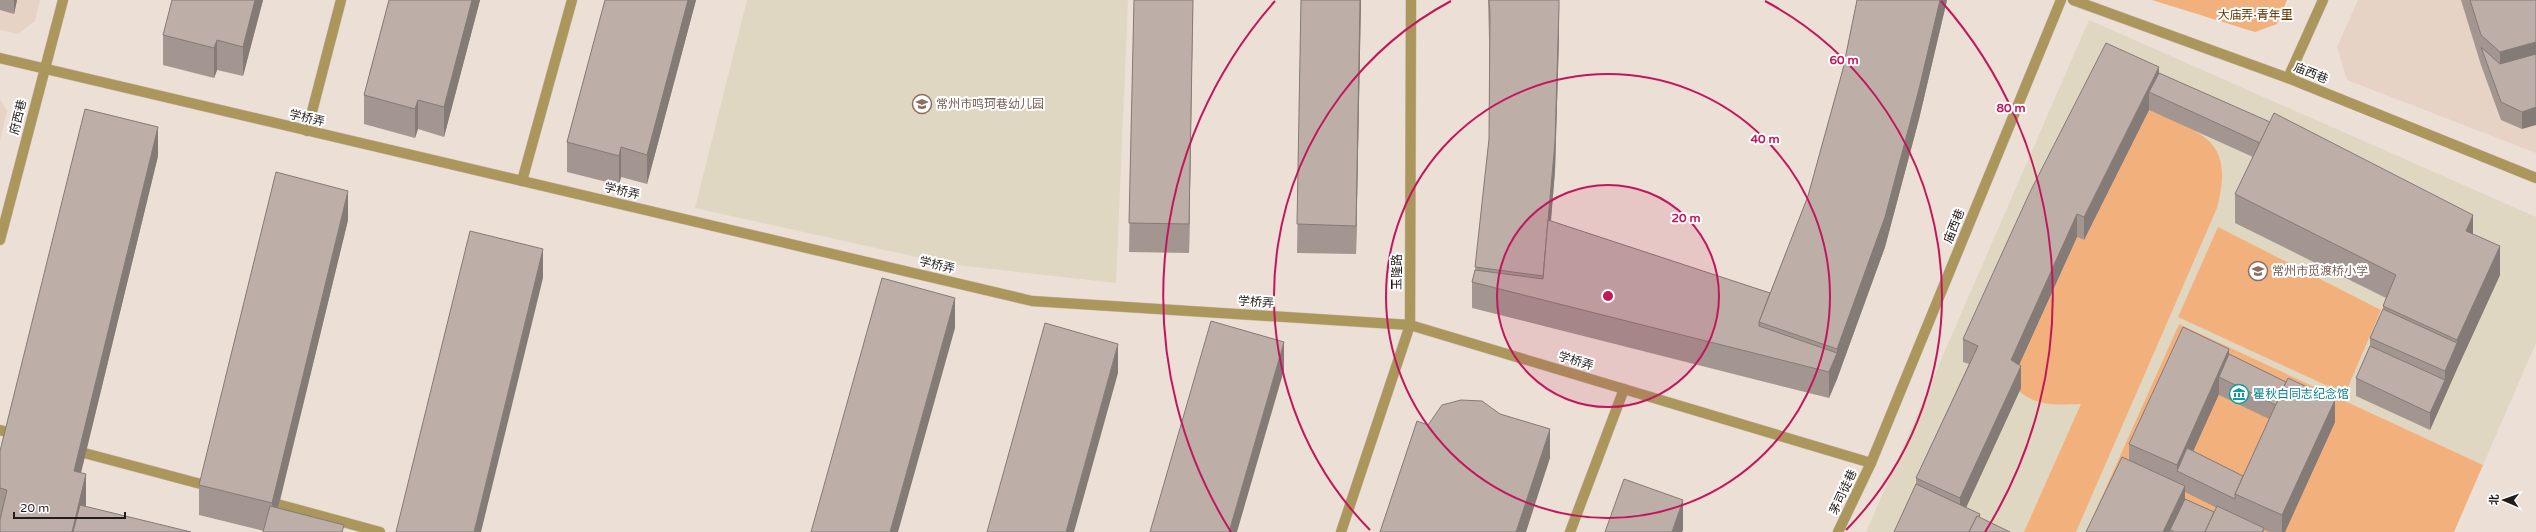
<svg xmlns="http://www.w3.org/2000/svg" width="2536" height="532" viewBox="0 0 2536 532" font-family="'Varela Round','Noto Sans SC',sans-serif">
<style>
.built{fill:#e7d3c5}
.education{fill:#e0d7c2}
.green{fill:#f2b07c}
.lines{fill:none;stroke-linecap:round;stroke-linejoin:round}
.lane-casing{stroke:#c8bcb3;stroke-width:11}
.street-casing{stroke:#c8bcb3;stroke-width:11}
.lane{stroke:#ab965c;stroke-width:10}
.street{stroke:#ab965c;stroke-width:10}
.wall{fill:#a39690;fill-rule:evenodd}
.shaded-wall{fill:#847a76}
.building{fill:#bdafa8;stroke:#847a76}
.ring{fill:none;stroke:#c2185b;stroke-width:2}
.labels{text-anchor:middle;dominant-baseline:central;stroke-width:4;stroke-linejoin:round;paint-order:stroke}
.park-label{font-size:12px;fill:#623200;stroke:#fff}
.street-label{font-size:12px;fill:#221d1a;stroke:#fff}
.education-label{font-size:12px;fill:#785e54;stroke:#fff;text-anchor:start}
.culture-label{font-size:12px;fill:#0d838f;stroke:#fff;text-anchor:start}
.centre{fill:#c2185b;stroke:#fff;stroke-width:2}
.ring-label{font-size:12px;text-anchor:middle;font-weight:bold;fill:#c2185b;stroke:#fff;stroke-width:4;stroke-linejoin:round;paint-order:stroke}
</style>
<rect width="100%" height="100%" fill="#ecdfd5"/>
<!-- built -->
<g class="built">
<path d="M 0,0 L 40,0 L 35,21 L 18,34 L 0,30 Z"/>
<path d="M 2358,0 L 2536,0 L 2536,153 L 2347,80 L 2337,47 Z"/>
<path d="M 0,99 L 7,111 L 0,140 Z"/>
</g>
<!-- education -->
<g class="education">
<path d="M 747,0 L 1128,0 L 1116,283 L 948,264 L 695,208 Z"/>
<path d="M 2089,20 L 2536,217 L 2536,343 L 2483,465 L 2179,324 L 2086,532 L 1866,532 Z"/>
</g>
<!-- green -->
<g class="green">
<path d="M 2152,0 L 2287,0 L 2277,24 L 2255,32 Z"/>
<path d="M 2149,110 C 2203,134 2235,139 2217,208 L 2076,532 L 2024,532 L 2081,404 C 2052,405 2032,407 2011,383 L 2077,237 L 2084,240 Z"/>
<path d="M 2218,227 L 2381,310 L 2345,394 L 2178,317 Z"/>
<path d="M 2179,324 L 2483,465 L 2454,532 L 2086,532 Z"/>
</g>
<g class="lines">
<!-- lane casing -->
<g class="lane-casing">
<g id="lane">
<path d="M 307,131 L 341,0"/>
<path d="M 522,181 L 572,0"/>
<path d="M 0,430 L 17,435"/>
<path d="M 73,450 L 212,487"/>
<path d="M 266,501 L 380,532"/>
<path d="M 1570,532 L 1624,389"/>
</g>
</g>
<!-- street casing -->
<g class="street-casing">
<g id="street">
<path d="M 2073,0 L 2288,78 L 2536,178"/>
<path d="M 0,58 L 1032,301 L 1410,325 L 1871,463"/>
<path d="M 2288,78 L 2323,0"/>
<path d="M 0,240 L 63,0"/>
<path d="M 1341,532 L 1410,325 L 1411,0"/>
<path d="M 1838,532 L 1871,463 L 2061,0"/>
</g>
</g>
<!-- lane -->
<use href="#lane" class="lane"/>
<!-- street -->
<use href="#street" class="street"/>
</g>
<!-- wall -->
<g class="wall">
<path d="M 0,0 L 17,0 L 14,14 L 0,10 Z"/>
<path d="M 263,0 L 243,76 L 217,70 L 214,78 L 163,65 L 163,35 Z"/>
<path d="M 389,0 L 480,0 L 444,137 L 418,129 L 415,138 L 364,124 L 364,95 Z"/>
<path d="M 605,0 L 696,0 L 647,184 L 621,177 L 619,185 L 567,172 L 567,142 Z"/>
<path d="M 1134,0 L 1193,0 L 1189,253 L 1129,252 Z"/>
<path d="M 1301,0 L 1361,0 L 1356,254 L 1297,253 Z"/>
<path d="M 1488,0 L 1559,0 L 1559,36 L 1555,171 L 1551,221 L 1770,293 L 1808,196 L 1843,69 L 1857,0 L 1947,0 L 1919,119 L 1885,247 L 1837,379 L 1829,398 L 1472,308 L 1472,282 L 1475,270 L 1489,139 L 1489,40 Z"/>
<path d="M 2461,0 L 2536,0 L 2522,129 L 2501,120 L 2481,65 Z"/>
<path d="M 2159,73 L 2473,234 L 2500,275 L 2457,369 L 2430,430 L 2356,396 L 2356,378 L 2370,346 L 2370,338 L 2383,309 L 2383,306 L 2386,298 L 2235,223 L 2235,194 L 2253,157 L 2149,110 L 2084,240 L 2077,237 L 2019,365 L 2021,388 L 1966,507 L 1894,532 L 1916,484 L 1916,478 L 1969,364 L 1963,362 L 1963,339 Z"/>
<path d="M 158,156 L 81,473 L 86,504 L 86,507 L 0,518 L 0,451 Z"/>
<path d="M 348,220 L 278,509 L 344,532 L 264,531 L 199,515 L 199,485 Z"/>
<path d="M 2229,354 L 2335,422 L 2285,532 L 2269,532 L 2264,530 L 2264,532 L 2086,532 L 2129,460 L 2129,444 ZM 2219,394 L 2219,395 L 2269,419 L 2243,476 L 2193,451 ZM 2185,492 L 2217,508 L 2214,512 L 2185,499 Z"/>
</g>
<!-- shaded-wall -->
<g class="shaded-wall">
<path d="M 14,0 L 17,0 L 14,14 Z"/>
<path d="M 255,0 L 263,0 L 243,76 L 243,47 Z"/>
<path d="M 472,0 L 480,0 L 444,137 L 444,107 Z"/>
<path d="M 688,0 L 696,0 L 647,184 L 647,155 Z"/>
<path d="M 1193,0 L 1189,253 L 1189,224 Z"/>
<path d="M 1360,0 L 1361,0 L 1356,254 L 1356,226 Z"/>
<path d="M 1940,0 L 1947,0 L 1919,119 L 1885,247 L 1837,379 L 1837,349 Z"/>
<path d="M 1559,7 L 1559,36 L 1555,171 L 1544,300 Z"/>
<path d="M 217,40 L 217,70 L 214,78 L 214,48 Z"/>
<path d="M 2536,42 L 2536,71 L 2500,82 L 2500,52 Z"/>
<path d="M 2159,67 L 2159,90 L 2149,92 L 2149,110 L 2084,240 L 2084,217 Z"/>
<path d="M 418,100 L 418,129 L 415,138 L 415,109 Z"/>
<path d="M 2536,107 L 2536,125 L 2522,129 L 2522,112 Z"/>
<path d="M 158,127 L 158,156 L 74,501 L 74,471 Z"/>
<path d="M 621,147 L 621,177 L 619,185 L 619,156 Z"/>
<path d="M 348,191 L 348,220 L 272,532 L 272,503 Z"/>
<path d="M 2077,214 L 2077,237 L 2011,383 L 2011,360 Z"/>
<path d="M 2473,215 L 2473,244 L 2466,231 Z"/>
<path d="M 2500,246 L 2500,275 L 2457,369 L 2430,430 L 2430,413 L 2445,380 L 2445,371 L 2457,343 L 2457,340 Z"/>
<path d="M 543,249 L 543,278 L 481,532 L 474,532 Z"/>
<path d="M 955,298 L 955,328 L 898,532 L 890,532 Z"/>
<path d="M 1284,342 L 1284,370 L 1237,532 L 1229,532 Z"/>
<path d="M 1118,344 L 1118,373 L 1074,532 L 1066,532 Z"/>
<path d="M 2229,349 L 2229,372 L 2219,377 L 2219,394 L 2183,474 L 2177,471 L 2177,465 Z"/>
<path d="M 1837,353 L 1837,379 L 1829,398 L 1829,372 Z"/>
<path d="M 2021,366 L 2021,388 L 1960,521 L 1960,498 Z"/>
<path d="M 2335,400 L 2335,422 L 2285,532 L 2282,532 L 2282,515 Z"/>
<path d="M 1550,429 L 1550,458 L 1526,532 L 1516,532 Z"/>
<path d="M 86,474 L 86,504 L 79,532 L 72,532 Z"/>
<path d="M 2185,486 L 2185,509 L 2170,530 L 2170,532 L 2163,532 Z"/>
<path d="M 1683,500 L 1683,530 L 1682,532 L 1672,532 Z"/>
</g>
<!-- building -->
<g class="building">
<path d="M 172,0 L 255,0 L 243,47 L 217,40 L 214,48 L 163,35 Z"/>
<path d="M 389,0 L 472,0 L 444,107 L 418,100 L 415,109 L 364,95 Z"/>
<path d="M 605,0 L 688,0 L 647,155 L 621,147 L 619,156 L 567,142 Z"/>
<path d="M 1134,0 L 1193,0 L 1189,224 L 1129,223 Z"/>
<path d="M 1301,0 L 1360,0 L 1356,226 L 1297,224 Z"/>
<path d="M 1489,0 L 1559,0 L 1559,7 L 1555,142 L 1543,276 L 1475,267 L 1489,139 L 1490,14 Z"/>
<path d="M 1857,0 L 1940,0 L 1919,89 L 1885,217 L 1837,349 L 1759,322 L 1808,196 L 1843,69 Z"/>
<path d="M 2470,0 L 2536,0 L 2536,42 L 2500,52 L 2481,35 Z"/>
<path d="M 2106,43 L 2159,67 L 2084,217 L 2077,214 L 2011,360 L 2021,366 L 1960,498 L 1916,478 L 1978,346 L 1963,339 L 2030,192 Z"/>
<path d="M 2481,47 L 2500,64 L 2536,54 L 2536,107 L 2522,112 L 2501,102 Z"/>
<path d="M 2159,73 L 2270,122 L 2260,143 L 2149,92 Z"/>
<path d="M 85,109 L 158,127 L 74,471 L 86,474 L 72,532 L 0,532 L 0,520 L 7,490 L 0,488 L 0,451 Z"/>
<path d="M 2274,113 L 2473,215 L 2466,231 L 2500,246 L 2457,340 L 2383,306 L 2396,275 L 2235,194 Z"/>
<path d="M 276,172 L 348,191 L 272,503 L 199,485 Z"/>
<path d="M 1548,220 L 1770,293 L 1759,322 L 1759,326 L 1837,353 L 1829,372 L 1472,282 L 1475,270 L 1543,279 Z"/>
<path d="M 470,231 L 543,249 L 474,532 L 396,532 Z"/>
<path d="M 882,278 L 955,298 L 890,532 L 811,532 Z"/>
<path d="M 2383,309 L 2457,343 L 2445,371 L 2370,338 Z"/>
<path d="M 1211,321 L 1284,342 L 1229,532 L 1150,532 Z"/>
<path d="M 1045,323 L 1118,344 L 1066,532 L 987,532 Z"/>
<path d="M 2183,327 L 2229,349 L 2177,465 L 2129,444 Z"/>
<path d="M 2370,346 L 2445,380 L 2430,413 L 2356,378 Z"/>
<path d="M 2229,354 L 2286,382 L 2276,405 L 2219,377 Z"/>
<path d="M 2288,378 L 2335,400 L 2282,515 L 2235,494 Z"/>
<path d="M 1461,400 L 1482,401 L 1500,414 L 1550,429 L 1516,532 L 1380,532 L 1417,421 L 1428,425 L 1442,405 Z"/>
<path d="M 2187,448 L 2243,476 L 2235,494 L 2235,499 L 2177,471 Z"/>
<path d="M 2122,457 L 2185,486 L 2163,532 L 2086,532 Z"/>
<path d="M 1624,479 L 1683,500 L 1672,532 L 1605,532 Z"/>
<path d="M 1916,484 L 1980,514 L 1979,517 L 1977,516 L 1969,532 L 1894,532 Z"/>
<path d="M 2185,499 L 2214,512 L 2205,532 L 2175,532 L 2170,530 Z"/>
<path d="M 80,505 L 191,532 L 73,532 Z"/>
<path d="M 270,506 L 344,525 L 342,532 L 263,532 Z"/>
<path d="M 2217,506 L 2264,528 L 2262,532 L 2205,532 Z"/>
<path d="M 1977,516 L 2010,532 L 1969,532 Z"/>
</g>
<!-- distance rings -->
<circle cx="1608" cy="296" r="111" fill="#c2185b" fill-opacity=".12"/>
<g class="ring">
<circle cx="1608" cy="296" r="111"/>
<circle cx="1608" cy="296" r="222"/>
<path d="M1370 530A334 334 0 0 1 1451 1M1765 1A334 334 0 0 1 1846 530"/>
<path d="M1231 532A445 445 0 0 1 1275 1M1941 1A445 445 0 0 1 1985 532"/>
</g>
<!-- icons -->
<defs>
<g id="school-ring" transform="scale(1)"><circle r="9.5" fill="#fff" stroke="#8d6e63" stroke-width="1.5"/><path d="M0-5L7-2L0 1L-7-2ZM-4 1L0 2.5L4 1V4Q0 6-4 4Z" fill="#8d6e63"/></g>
<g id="museum-ring" transform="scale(1)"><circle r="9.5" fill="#fff" stroke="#0f9aa8" stroke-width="1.5"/><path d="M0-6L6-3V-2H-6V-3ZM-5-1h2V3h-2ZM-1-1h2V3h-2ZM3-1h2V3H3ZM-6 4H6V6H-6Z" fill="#0f9aa8"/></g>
</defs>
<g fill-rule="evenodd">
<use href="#school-ring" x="922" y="104"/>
<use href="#school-ring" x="2258" y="271"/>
<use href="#museum-ring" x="2239" y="394"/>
</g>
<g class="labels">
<!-- park labels -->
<g class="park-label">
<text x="2255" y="15">大庙弄·青年里</text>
</g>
<!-- street labels -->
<g class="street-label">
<text transform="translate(2311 73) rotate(22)">庙西巷</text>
<text transform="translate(18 117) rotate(-76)">府西巷</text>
<text transform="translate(307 118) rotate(13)">学桥弄</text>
<text transform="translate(622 191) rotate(13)">学桥弄</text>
<text transform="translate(1954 226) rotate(-68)">庙西巷</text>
<text transform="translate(937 265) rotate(13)">学桥弄</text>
<text transform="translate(1397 272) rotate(-90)">玉隆路</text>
<text transform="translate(1256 302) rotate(4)">学桥弄</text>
<text transform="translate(1576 361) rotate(17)">学桥弄</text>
<text transform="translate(1843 492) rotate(-65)">茅司徒巷</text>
</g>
<!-- education labels -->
<g class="education-label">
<text x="936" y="104">常州市鸣珂巷幼儿园</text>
<text x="2272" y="271">常州市觅渡桥小学</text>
</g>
<!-- culture labels -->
<g class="culture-label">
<text x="2253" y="394">瞿秋白同志纪念馆</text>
</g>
</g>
<circle cx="1608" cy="296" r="6" class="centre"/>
<g class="ring-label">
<text x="1844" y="64">60 m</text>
<text x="2011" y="112">80 m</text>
<text x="1765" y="143">40 m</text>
<text x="1686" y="222">20 m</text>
</g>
<!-- north arrow -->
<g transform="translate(2504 500) rotate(272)" stroke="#ffffff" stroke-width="3" paint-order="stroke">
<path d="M0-3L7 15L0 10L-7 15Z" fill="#221d1a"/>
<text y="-6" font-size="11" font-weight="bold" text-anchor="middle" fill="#221d1a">北</text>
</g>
<!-- scale -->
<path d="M14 512v6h111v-6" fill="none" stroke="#221d1a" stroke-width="2"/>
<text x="20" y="512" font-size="12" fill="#221d1a" stroke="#ffffff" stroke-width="3" paint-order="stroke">20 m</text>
</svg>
